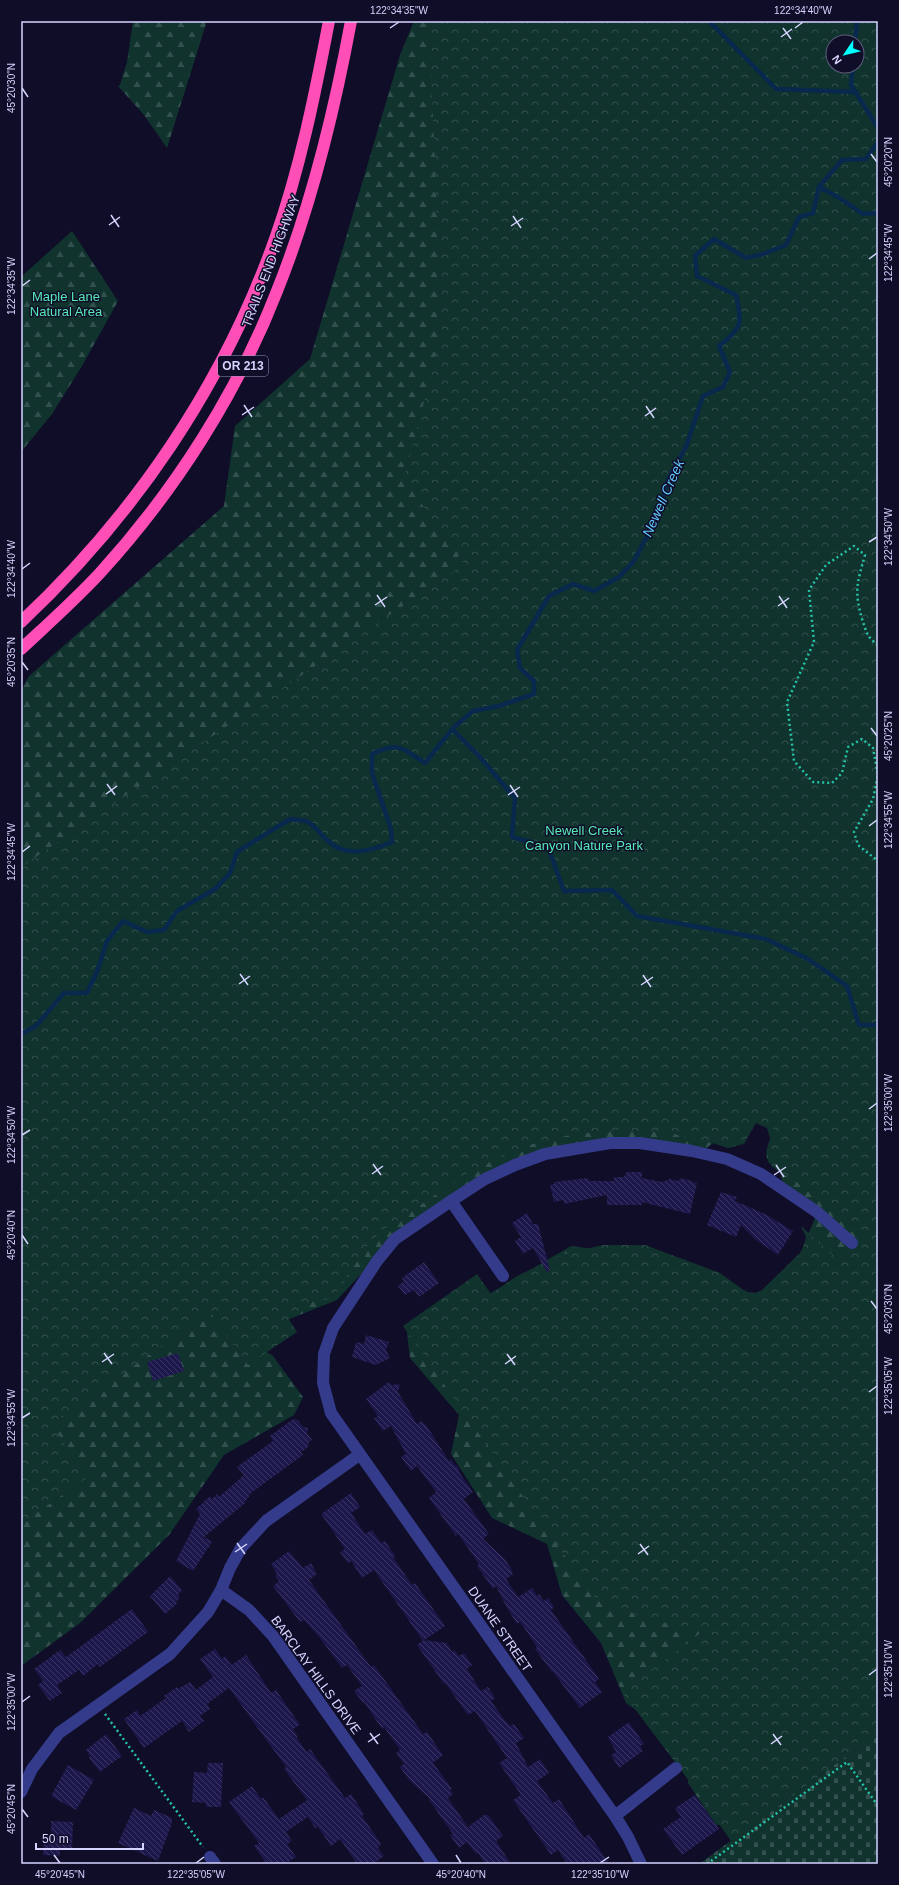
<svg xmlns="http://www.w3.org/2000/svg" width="899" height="1885" viewBox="0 0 899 1885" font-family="Arial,sans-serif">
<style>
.forest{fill:url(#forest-firs);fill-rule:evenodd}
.cemetery{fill:url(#cemetery-stones)}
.park{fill:url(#park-crowns);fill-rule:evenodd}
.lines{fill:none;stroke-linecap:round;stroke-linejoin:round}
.stream{stroke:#08284d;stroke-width:4.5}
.building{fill:url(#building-back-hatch)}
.path{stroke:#25c3a8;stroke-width:2.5;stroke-dasharray:2 3;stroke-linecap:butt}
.street{stroke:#353b8b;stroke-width:12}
.highway{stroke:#ff4fb7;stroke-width:12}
.ticks{fill:none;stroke:#d5d4ff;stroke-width:1.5}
.labels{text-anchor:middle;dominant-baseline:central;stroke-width:3;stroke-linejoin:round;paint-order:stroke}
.shield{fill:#0f0d28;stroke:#9a98be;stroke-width:1}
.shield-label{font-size:12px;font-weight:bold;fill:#d5d4ff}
.street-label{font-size:13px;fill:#d5d4ff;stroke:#0f0d28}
.park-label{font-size:13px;fill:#56eab5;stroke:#0f0d28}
.water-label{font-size:14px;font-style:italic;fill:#62c7ff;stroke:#0f0d28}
.neatline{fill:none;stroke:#d5d4ff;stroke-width:1.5}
.ticks-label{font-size:10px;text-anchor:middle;fill:#d5d4ff}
</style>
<defs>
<pattern id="forest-firs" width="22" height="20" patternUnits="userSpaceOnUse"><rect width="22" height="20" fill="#10332e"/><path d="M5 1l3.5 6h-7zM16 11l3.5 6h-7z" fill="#32504d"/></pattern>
<pattern id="cemetery-stones" width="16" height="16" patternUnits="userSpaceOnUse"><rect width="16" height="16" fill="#10332e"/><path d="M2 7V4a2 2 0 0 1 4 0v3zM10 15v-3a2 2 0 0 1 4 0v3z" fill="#32504d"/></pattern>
<pattern id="park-crowns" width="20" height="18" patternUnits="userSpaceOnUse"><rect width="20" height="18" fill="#10332e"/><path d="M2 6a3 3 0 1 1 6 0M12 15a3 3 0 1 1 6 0" fill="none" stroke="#32504d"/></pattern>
<pattern id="building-back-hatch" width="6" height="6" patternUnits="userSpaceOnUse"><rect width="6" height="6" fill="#1d184b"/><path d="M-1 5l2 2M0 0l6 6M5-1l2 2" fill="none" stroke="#3d3966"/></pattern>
</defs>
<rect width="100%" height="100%" fill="#0f0d28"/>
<!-- forest -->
<g class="forest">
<path d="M 133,21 L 207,21 L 167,148 L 144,115 L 118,86 L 120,85 L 127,62 Z"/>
<path d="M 414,21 L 878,21 L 878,1739 L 803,1769 L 761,1825 L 716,1825 L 688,1783 L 688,1746 L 626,1703 L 601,1643 L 562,1595 L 547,1544 L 492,1518 L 451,1454 L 459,1415 L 410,1358 L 406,1325 L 453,1315 L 571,1246 L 647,1256 L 747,1300 L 791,1276 L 815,1218 L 785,1190 L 767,1128 L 745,1118 L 704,1150 L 558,1147 L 408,1223 L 337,1300 L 287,1320 L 223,1322 L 273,1356 L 303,1397 L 294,1415 L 224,1455 L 169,1535 L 80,1623 L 21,1666 L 21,691 L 29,676 L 224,506 L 235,426 L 310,359 L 400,55 ZM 833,42 L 857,42 L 857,66 L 833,66 Z"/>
<path d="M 72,231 L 118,301 L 82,366 L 52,414 L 21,452 L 22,276 Z"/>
</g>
<!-- cemetery -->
<path class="cemetery" d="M 878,1733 L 878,1864 L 699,1864 Z"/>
<!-- park -->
<path class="park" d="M 429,21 L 878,21 L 878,1733 L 731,1841 L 690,1782 L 622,1692 L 703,1631 L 647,1619 L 593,1596 L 403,1326 L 477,1274 L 491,1294 L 517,1276 L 561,1255 L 603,1245 L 645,1245 L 720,1273 L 742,1289 L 748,1292 L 756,1293 L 762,1290 L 802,1251 L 806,1237 L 801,1226 L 837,1259 L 860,1237 C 838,1215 816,1194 790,1178 C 782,1173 772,1169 768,1161 C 763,1150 771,1138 775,1129 L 757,1121 L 744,1144 L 728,1148 L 709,1142 L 665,1132 L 619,1130 L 574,1134 L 529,1145 L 507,1154 L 469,1172 L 382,1231 L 368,1245 L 332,1300 L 315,1299 L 288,1318 L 297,1332 L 248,1365 L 210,1312 L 51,1424 L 88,1477 L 21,1524 L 21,867 L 464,564 L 404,479 L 442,332 ZM 833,42 L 857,42 L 857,66 L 833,66 Z"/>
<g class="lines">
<!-- stream -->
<g class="stream">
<path d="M 709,21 L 776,89 L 856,92"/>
<path d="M 855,42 L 857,21"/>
<path d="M 853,66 L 851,85 L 878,128"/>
<path d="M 819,187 L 838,197 L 863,214 L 878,213"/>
<path d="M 453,730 L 478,755 L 515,798 L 512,837 L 548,847 L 564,891 L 612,890 L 637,916 L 766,939 L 808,959 L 847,986 L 859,1025 L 878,1025"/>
<path d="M 21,1034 L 36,1026 L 64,993 L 87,993 L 98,969 L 107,941 L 123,921 L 147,932 L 164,930 L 177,911 L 215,889 L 230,873 L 237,852 L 290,819 C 295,820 304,820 308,822 C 315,826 322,836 328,841 C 346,858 371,851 392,842 L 391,829 L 372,773 L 372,754 C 399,741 402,748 425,763 L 454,727 L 473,711 L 499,706 L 534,694 L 534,681 L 520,668 L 517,650 L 549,596 L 573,584 L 594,591 L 619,577 L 634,561 L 660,511 L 668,479 L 686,447 L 703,396 L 723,387 L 730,372 L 719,346 C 743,327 742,324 736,295 L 697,276 L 695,256 L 714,239 L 746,258 L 763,254 L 786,245 L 799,217 L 813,213 L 819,187 L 842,160 L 866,159 L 878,142"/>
</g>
</g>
<!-- building -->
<g class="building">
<path d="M 627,1172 L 642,1172 L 642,1178 L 662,1182 L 670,1179 L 678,1181 L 682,1178 L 697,1183 L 690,1214 L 642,1202 L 642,1205 L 607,1205 L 607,1195 L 564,1204 L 563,1200 L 554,1202 L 550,1185 L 554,1184 L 554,1182 L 588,1178 L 589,1181 L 614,1181 L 614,1177 L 624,1177 Z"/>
<path d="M 721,1192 L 737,1197 L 735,1201 L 765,1214 L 793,1231 L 778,1255 L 756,1240 L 741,1225 L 736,1237 L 707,1225 Z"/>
<path d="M 527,1213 L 533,1224 L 538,1224 L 550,1270 L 547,1272 L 533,1248 L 523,1254 L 515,1241 L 521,1237 L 512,1223 Z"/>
<path d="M 424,1262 L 439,1283 L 419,1297 L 414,1290 L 405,1295 L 398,1286 L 404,1281 L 402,1278 Z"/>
<path d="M 366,1335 L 389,1342 L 386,1350 L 390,1358 L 376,1365 L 352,1357 L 356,1342 L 364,1344 Z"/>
<path d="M 178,1353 L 184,1371 L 153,1381 L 147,1362 Z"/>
<path d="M 389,1382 L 392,1385 L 400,1384 L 398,1392 L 417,1424 L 421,1421 L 426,1425 L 449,1461 L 451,1459 L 454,1465 L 456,1465 L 459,1469 L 459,1472 L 473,1492 L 464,1499 L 489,1534 L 483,1539 L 504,1558 L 511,1568 L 513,1574 L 506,1579 L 518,1597 L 532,1588 L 537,1596 L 539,1594 L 544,1601 L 548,1598 L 554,1607 L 551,1610 L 599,1679 L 595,1682 L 602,1692 L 580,1708 L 553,1672 L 552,1672 L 535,1649 L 537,1647 L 520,1622 L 517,1624 L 507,1608 L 496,1586 L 493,1589 L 477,1566 L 479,1564 L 458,1534 L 456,1536 L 429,1498 L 436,1492 L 417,1466 L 411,1471 L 401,1457 L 406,1454 L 391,1426 L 383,1431 L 374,1418 L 378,1416 L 366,1399 Z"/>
<path d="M 293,1419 L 298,1420 L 303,1427 L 308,1428 L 307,1433 L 312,1440 L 309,1442 L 308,1447 L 301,1452 L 303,1455 L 251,1493 L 244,1504 L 204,1537 L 212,1542 L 193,1571 L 176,1561 L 200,1514 L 196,1509 L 210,1496 L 212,1499 L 217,1494 L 219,1497 L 244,1475 L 237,1467 L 273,1441 L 270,1436 Z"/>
<path d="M 351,1493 L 360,1507 L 351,1513 L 365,1534 L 372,1530 L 381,1543 L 385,1541 L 395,1556 L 393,1557 L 412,1585 L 415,1583 L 445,1626 L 423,1641 L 374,1570 L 362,1578 L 351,1561 L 348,1563 L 340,1552 L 345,1549 L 321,1514 Z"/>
<path d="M 289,1551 L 303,1568 L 311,1563 L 317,1574 L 309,1580 L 371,1667 L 374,1665 L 423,1734 L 427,1732 L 443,1755 L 433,1763 L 452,1789 L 450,1790 L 453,1794 L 448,1798 L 468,1827 L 484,1815 L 488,1815 L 503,1836 L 496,1841 L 511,1864 L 485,1864 L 478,1853 L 476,1854 L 467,1842 L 459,1848 L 450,1835 L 453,1834 L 429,1800 L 430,1799 L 409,1780 L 400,1767 L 404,1764 L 396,1753 L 400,1750 L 384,1727 L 382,1729 L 364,1702 L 363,1703 L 354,1691 L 362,1686 L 347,1665 L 342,1668 L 320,1638 L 304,1620 L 300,1622 L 273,1586 L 279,1581 L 275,1576 L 277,1574 L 271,1564 Z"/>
<path d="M 170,1576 L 182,1590 L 178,1595 L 180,1597 L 176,1602 L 177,1604 L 165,1614 L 150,1596 Z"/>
<path d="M 132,1609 L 148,1632 L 100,1667 L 98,1664 L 83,1676 L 79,1670 L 57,1685 L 62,1693 L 50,1701 L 38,1685 L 43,1681 L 34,1669 L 60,1650 L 66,1657 Z"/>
<path d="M 424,1640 L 447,1643 L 452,1652 L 454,1650 L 459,1656 L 464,1653 L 472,1665 L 467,1669 L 481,1691 L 488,1687 L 495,1698 L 491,1701 L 503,1718 L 510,1726 L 514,1724 L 524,1738 L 516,1743 L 528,1767 L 540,1759 L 549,1773 L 537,1781 L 553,1803 L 559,1799 L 584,1838 L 589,1834 L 609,1864 L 567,1864 L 558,1850 L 551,1855 L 513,1800 L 521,1795 L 499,1763 L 507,1758 L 475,1711 L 468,1715 L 445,1683 L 444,1684 L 417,1645 Z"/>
<path d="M 215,1649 L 222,1659 L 225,1656 L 231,1665 L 246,1655 L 271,1693 L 276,1690 L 300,1725 L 293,1729 L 297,1735 L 297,1738 L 307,1752 L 310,1749 L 345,1798 L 351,1794 L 364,1814 L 362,1816 L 381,1844 L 378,1848 L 384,1856 L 373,1864 L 357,1864 L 340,1839 L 331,1846 L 318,1827 L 315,1828 L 308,1817 L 286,1832 L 292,1841 L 287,1844 L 296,1857 L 285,1864 L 267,1864 L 254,1846 L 259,1843 L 229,1802 L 252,1786 L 261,1799 L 263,1797 L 279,1819 L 307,1800 L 284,1769 L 286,1767 L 229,1688 L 207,1704 L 210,1709 L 200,1716 L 204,1721 L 189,1732 L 182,1721 L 144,1748 L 124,1719 L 137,1710 L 140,1716 L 166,1698 L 164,1696 L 177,1687 L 178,1689 L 190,1682 L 196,1690 L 213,1677 L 200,1659 Z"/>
<path d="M 629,1722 L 644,1744 L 640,1746 L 643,1751 L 619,1768 L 611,1755 L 616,1752 L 608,1737 Z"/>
<path d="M 106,1734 L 122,1756 L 100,1772 L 89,1758 L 90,1756 L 86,1750 Z"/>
<path d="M 208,1763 L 223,1763 L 221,1807 L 206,1807 L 206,1803 L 192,1802 L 194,1772 L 207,1773 Z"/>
<path d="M 68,1765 L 94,1780 L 76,1810 L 51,1796 Z"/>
<path d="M 695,1795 L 719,1829 L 682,1855 L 663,1829 L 681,1817 L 675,1808 Z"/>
<path d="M 134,1808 L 151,1816 L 154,1810 L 172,1818 L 172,1823 L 158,1861 L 118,1843 Z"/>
<path d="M 51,1821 L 73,1822 L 72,1850 L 60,1849 L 60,1856 L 43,1855 L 44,1837 L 51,1837 Z"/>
</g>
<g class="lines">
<!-- path -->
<g class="path">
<path d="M 878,645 C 866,636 867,633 862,619 C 854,591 857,583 865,555 L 854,546 L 826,565 L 809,590 L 814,642 L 787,702 L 794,761 L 813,782 L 832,783 L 842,773 L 848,747 L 862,739 L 873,748 L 878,775 L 873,799 L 854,832 L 858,845 L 878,861"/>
<path d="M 105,1714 L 203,1847"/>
<path d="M 707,1864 L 847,1762 L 878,1806"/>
</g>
<!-- street -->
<g class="street">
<path d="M 451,1201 L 503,1276"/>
<path d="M 221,1590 L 249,1610 L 273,1636 L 433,1864"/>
<path d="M 21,1792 L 32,1769 L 59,1733 L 170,1654 L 208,1612 L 221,1590 L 230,1568 L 241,1548 L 266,1521 L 359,1455"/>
<path d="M 615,1816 L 676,1768"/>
<path d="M 210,1857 L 215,1864"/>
<path d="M 641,1864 L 628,1837 L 615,1816 L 331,1413 L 323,1383 L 324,1354 L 333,1328 L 377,1261 L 395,1239 L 451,1201 L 485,1179 L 515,1165 L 545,1154 L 610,1143 L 640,1143 L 692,1151 L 727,1159 L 761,1174 L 817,1212 L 852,1243"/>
</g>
<!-- highway -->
<g class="highway">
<path d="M 21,622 C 134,516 223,386 275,239 C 300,169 315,94 329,21"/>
<path d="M 21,649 C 48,624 75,600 100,573 C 174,492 237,394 277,291 C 312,204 334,113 351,21"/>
</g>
</g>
<!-- ticks -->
<path class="ticks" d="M 390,28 L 399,22M 783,28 L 791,39M 795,28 L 803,22M 781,37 L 792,29M 22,88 L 28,97M 871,154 L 877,162M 111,215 L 119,227M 513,216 L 521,228M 109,225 L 120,217M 511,226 L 523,218M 869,259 L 877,253M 22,286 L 30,280M 244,405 L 252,417M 646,406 L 654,418M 242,415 L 254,407M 645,416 L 656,408M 869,542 L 877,537M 22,569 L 30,563M 377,595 L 385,607M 779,596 L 787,608M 375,605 L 387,597M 778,606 L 789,598M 22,662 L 28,670M 871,728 L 877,736M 107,784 L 115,795M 510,785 L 518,797M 106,794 L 117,786M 508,795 L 520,787M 869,826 L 877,820M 22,852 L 30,846M 240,974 L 248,985M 643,975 L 651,987M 239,984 L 250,976M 641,985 L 653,977M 869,1109 L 877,1103M 22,1135 L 30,1130M 373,1164 L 381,1175M 776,1165 L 784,1177M 372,1174 L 383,1166M 774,1175 L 786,1167M 22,1235 L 28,1244M 871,1301 L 877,1309M 104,1353 L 112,1364M 507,1354 L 515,1365M 102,1362 L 114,1354M 505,1364 L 516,1356M 869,1392 L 877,1386M 22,1418 L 30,1413M 237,1543 L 245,1554M 640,1544 L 648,1555M 235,1552 L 247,1544M 638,1554 L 649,1546M 869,1675 L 877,1669M 22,1702 L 30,1696M 370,1733 L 378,1744M 773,1734 L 781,1745M 368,1742 L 380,1734M 771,1744 L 782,1736M 22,1809 L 28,1817M 54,1855 L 60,1863M 456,1855 L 461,1863M 196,1863 L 204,1857M 600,1863 L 609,1857"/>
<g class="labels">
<!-- shield labels -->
<rect class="shield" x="218" y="356" width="50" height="20" rx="3"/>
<g class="shield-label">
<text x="243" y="366">OR 213</text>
</g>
<!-- street labels -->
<g class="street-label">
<text transform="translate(271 261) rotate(-69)">TRAILS END HIGHWAY</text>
<text transform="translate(500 1629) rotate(55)">DUANE STREET</text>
<text transform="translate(316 1675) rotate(54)">BARCLAY HILLS DRIVE</text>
</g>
<!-- park labels -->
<g class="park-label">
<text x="66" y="296">Maple Lane<tspan x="66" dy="15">Natural Area</tspan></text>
<text x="584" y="830">Newell Creek<tspan x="584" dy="15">Canyon Nature Park</tspan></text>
</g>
<!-- water labels -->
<g class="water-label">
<text transform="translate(663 498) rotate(-66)">Newell Creek</text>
</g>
</g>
<!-- border -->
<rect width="899" height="1885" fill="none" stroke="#0f0d28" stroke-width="44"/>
<!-- north arrow -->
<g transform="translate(845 54) rotate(235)"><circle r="19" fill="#0f0d28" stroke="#5e5d7e"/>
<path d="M0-3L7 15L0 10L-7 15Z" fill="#00fffd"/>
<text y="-6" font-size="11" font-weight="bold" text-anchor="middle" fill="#d5d4ff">N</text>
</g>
<!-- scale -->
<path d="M36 1843v6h107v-6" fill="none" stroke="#d5d4ff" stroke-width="2"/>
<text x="42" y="1843" font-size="12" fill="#d5d4ff" stroke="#0f0d28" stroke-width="3" paint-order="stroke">50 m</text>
<rect x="22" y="22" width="855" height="1841" class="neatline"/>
<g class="ticks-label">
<text x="399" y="14">122°34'35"W</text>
<text x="803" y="14">122°34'40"W</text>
<text transform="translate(11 88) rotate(-90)" y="4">45°20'30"N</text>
<text transform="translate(888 162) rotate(-90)" y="4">45°20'20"N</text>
<text transform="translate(888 253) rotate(-90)" y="4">122°34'45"W</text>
<text transform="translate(11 286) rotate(-90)" y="4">122°34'35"W</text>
<text transform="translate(888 537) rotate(-90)" y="4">122°34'50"W</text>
<text transform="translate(11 569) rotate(-90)" y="4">122°34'40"W</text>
<text transform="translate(11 662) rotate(-90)" y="4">45°20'35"N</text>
<text transform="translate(888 736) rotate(-90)" y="4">45°20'25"N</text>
<text transform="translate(888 820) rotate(-90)" y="4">122°34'55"W</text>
<text transform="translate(11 852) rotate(-90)" y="4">122°34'45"W</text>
<text transform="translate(888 1103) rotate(-90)" y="4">122°35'00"W</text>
<text transform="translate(11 1135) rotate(-90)" y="4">122°34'50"W</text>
<text transform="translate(11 1235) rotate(-90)" y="4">45°20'40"N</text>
<text transform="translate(888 1309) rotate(-90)" y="4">45°20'30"N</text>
<text transform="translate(888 1386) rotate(-90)" y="4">122°35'05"W</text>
<text transform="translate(11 1418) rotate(-90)" y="4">122°34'55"W</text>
<text transform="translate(888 1669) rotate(-90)" y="4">122°35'10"W</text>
<text transform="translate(11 1702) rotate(-90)" y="4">122°35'00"W</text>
<text transform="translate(11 1809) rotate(-90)" y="4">45°20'45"N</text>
<text x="60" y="1878">45°20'45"N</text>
<text x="196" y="1878">122°35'05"W</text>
<text x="461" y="1878">45°20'40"N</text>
<text x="600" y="1878">122°35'10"W</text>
</g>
</svg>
